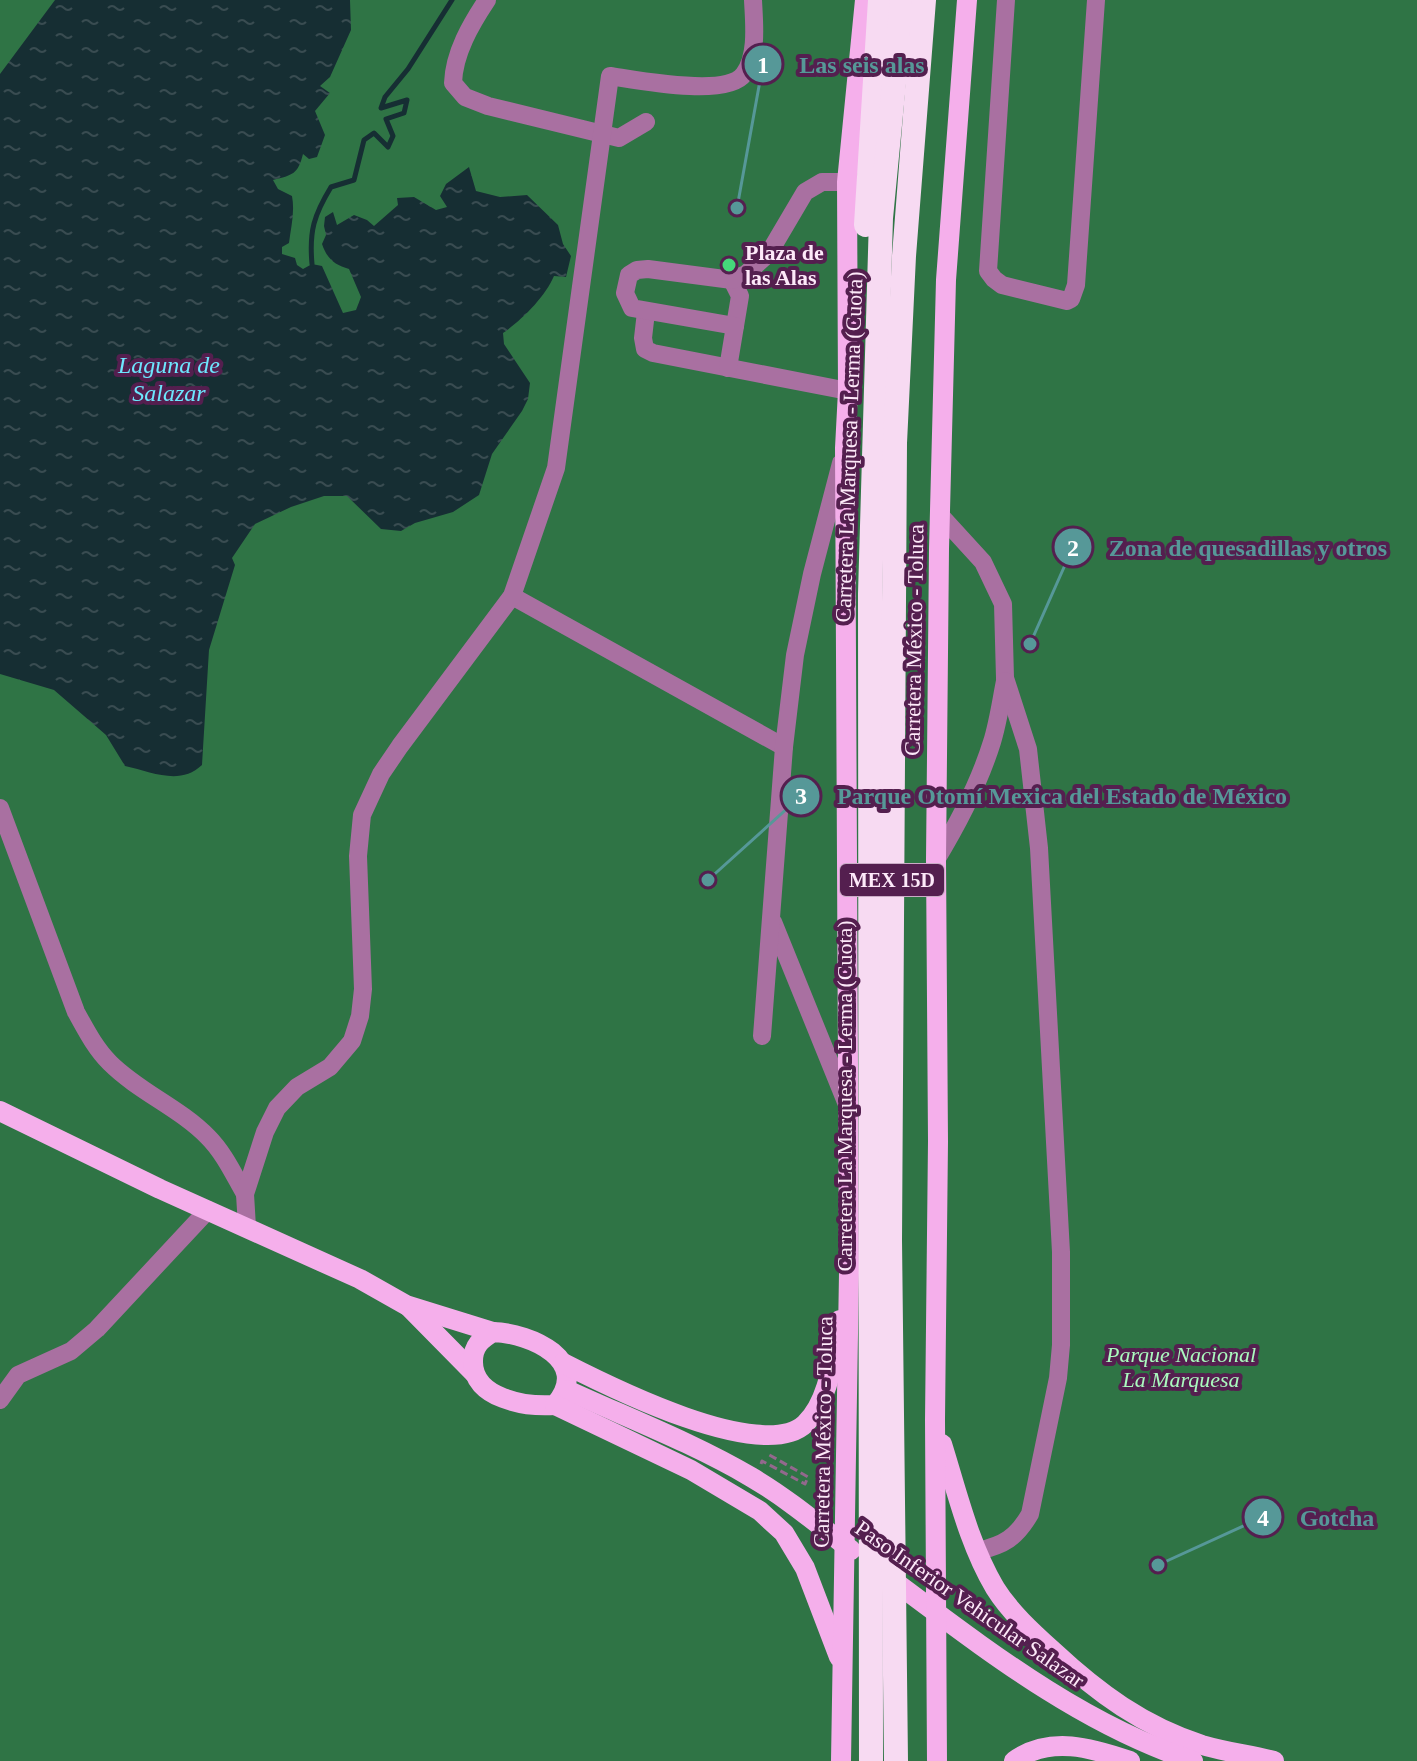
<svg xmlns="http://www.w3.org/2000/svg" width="1417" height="1761" viewBox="0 0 1417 1761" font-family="Georgia,serif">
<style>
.park{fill:#2f7445}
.water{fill:url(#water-ripples)}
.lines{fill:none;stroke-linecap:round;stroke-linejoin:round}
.stream{stroke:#162e33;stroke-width:5}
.path{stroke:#93688d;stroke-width:3;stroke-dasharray:8 4;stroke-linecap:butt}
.minor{stroke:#a970a1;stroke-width:18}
.major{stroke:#f5afeb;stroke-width:20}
.highway{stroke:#f7daf2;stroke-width:24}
.poi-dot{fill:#45d77a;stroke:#541f4f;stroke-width:3}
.labels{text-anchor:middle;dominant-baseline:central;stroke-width:8;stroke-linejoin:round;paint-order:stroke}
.shield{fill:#541f4f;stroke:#caacc6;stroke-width:2}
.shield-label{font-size:20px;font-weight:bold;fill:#fde9f9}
.poi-label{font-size:22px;font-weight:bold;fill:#fde9f9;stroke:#541f4f;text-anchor:start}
.street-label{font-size:22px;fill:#fde9f9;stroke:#541f4f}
.park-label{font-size:22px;font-style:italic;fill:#aafabe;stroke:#541f4f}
.water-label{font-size:24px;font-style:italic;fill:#6de7fe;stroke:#541f4f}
.leader{fill:none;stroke:#569898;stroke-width:3}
.callout-dot{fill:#569898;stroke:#541f4f;stroke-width:3}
.mark-label{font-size:24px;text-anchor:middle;font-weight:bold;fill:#fff}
.callout-label{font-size:24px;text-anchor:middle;font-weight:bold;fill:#569898;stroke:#541f4f;stroke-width:8;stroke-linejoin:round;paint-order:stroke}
</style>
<defs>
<pattern id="water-ripples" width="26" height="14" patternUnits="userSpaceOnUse" patternTransform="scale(2)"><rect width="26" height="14" fill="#162e33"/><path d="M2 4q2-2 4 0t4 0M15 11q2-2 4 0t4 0" fill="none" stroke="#394c51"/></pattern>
</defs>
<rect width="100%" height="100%" fill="#602a5a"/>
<!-- park -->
<rect class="park" x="0" y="0" width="1417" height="1761"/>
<!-- water -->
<path class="water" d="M 55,0 L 350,0 L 351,30 L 330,77 L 320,86 L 330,93 L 315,111 L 325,135 L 317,157 L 309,159 L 303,154 C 298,174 293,175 273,180 L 278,189 L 292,196 C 295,212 291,227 289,243 L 282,247 L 282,254 L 295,258 L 297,265 L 303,269 L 312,264 L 322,266 L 343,313 L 356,310 L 361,297 L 349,269 C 335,265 327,259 322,244 L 326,235 L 324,226 L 325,217 L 333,212 L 337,225 L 354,215 L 367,220 L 374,226 L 398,205 L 397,198 L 414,197 L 436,210 L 447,207 L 440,196 L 446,184 L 469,167 L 476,191 L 500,197 L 527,195 L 558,225 L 563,244 L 571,256 L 566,277 L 554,276 C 545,297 522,320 503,333 L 504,344 L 530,383 L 528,399 L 522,411 L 492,454 L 479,495 L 453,512 L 415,523 L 401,531 L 381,529 L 347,496 L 324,496 L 291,507 L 255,524 L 232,558 L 235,565 L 209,650 L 202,765 C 180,786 152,772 125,766 L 106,735 L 54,690 L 0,674 L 0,74 Z"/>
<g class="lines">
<!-- stream -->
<path class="stream" d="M 312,264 C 309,231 314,215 331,187 L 354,180 L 364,140 L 374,133 L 388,147 L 393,136 L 386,119 L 404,113 L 407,100 L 381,108 L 385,97 L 408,69 L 452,0"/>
<!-- path -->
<g class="path">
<path d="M 761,1464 L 762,1461 L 805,1484 L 808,1477 L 766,1453"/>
<path d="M 999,1624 L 985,1613 L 981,1618 L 1018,1648"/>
</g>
<!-- minor -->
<g class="minor">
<path d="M 487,0 C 471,24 454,53 453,83 L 465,97 L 488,106 L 619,138 L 646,122"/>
<path d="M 1006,0 L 988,271 L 994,279 L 1002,285 L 1067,301 L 1071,299 L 1076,285 L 1096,0"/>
<path d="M 732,280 L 740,296 L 735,326"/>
<path d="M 646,312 L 643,338 L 645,349 L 653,353 L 848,391"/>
<path d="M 728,368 L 735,326 L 632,308 L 625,293 L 629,275 L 637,270 L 648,269 L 732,280 L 746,274 L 769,253 L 805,192 L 822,182 L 847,182"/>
<path d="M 940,515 L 983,562 L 1003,604 L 1005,678 L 1028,749 L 1039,848 L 1061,1252 L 1061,1345 L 1058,1378 L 1030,1514 C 1016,1538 1004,1545 978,1551"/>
<path d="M 512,596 L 784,747"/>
<path d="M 0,808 L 76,1012 C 86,1030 95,1048 110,1063 C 139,1092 180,1108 208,1137 C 224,1153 234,1175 245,1194"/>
<path d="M 936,860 C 959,822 979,784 992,742 C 998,723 1001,701 1005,681"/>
<path d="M 773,922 L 846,1102"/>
<path d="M 762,1036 L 784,747 L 795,655 L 812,574 L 841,463"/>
<path d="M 247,1227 L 245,1194 L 265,1132 L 277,1108 L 297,1087 L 330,1067 L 352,1041 L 360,1016 L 363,989 L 358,856 L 362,815 L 381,774 L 400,746 L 512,596 L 556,468 L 610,76 C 637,80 727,98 744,74 C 758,55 754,22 753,0"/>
<path d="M 0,1400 L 18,1375 L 71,1351 L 97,1329 L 208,1210"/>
</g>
<!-- major -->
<g class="major">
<path d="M 0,1111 L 160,1189 L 360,1279 L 406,1305 L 493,1332"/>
<path d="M 409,1307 L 474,1373"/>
<path d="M 493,1332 C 531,1333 593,1361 555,1405 C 527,1407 472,1399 473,1361 C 473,1346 481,1339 493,1332 Z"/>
<path d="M 563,1363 C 608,1386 762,1464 805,1424 C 831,1399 833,1353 840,1320"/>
<path d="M 567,1390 C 628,1418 693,1443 751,1477 C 787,1498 819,1525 851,1550"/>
<path d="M 555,1405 L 691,1470 L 760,1511 L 784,1533 L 805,1568 L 839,1657"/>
<path d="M 942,1444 C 957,1492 969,1544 995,1588 C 1010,1612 1032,1632 1053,1651 C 1098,1693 1143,1726 1202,1745 C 1226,1752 1250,1755 1274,1761"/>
<path d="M 887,1576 C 983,1647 1078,1723 1193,1761"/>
<path d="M 841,1761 L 849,1273 L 845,448 L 848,391 L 847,182 L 865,0"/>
<path d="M 937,1761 L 935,1420 L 938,1141 L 936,860 L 939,549 L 946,280 L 967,0"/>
<path d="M 1014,1761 C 1050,1735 1092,1748 1130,1761"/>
</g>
<!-- highway -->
<g class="highway">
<path d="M 866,225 L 880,0"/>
<path d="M 871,1761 L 870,594 L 881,218 L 902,0"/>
<path d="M 896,1761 L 890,1240 L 895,443 L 904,256 L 924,0"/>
</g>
</g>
<!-- markers -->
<circle class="poi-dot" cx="729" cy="265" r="8"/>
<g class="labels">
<!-- shield labels -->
<rect class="shield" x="840" y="864" width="104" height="32" rx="6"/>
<g class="shield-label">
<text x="892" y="880">MEX 15D</text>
</g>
<!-- poi labels -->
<g class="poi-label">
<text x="745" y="252">Plaza de<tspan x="745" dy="25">las Alas</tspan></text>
</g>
<!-- street labels -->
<g class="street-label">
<text transform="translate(849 447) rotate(-88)">Carretera La Marquesa - Lerma (Cuota)</text>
<text transform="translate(914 640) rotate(-89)">Carretera México - Toluca</text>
<text transform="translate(844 1096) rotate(-90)">Carretera La Marquesa - Lerma (Cuota)</text>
<text transform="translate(823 1432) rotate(-89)">Carretera México - Toluca</text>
<text transform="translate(970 1604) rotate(35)">Paso Inferior Vehicular Salazar</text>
</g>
<!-- park labels -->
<g class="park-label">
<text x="1181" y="1354">Parque Nacional<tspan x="1181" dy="25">La Marquesa</tspan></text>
</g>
<!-- water labels -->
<g class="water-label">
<text x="169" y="365">Laguna de<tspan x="169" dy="28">Salazar</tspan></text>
</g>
</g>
<!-- callouts -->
<path class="leader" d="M737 208L763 64M1030 644L1073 547M708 880L801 796M1158 1565L1263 1517"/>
<g class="callout-dot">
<circle cx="737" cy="208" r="8"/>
<circle cx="1030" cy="644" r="8"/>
<circle cx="708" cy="880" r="8"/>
<circle cx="1158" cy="1565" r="8"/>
<circle cx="763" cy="64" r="20"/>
<circle cx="1073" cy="547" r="20"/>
<circle cx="801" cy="796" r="20"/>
<circle cx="1263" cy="1517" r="20"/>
</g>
<g class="mark-label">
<text x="763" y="73">1</text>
<text x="1073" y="556">2</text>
<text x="801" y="804">3</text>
<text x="1263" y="1526">4</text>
</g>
<g class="callout-label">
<text x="862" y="73">Las seis alas</text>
<text x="1248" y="556">Zona de quesadillas y otros</text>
<text x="1062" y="804">Parque Otomí Mexica del Estado de México</text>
<text x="1337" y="1526">Gotcha</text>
</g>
</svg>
